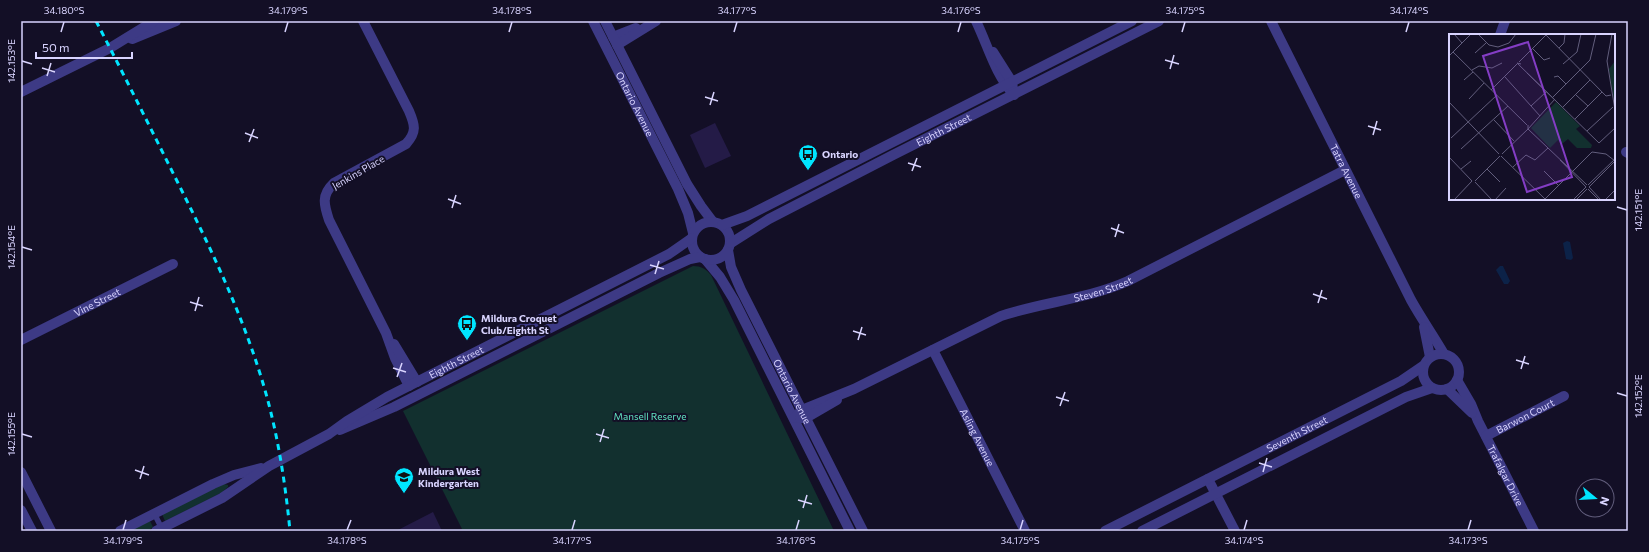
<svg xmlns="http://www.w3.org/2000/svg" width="1649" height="552" viewBox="0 0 1649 552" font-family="Commissioner,sans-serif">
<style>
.green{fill:#12302f}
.water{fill:#0c2248}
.building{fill:#241b47}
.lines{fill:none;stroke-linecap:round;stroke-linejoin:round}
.service{stroke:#3d3a85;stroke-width:5.5}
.minor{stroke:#3d3a85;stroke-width:10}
.tertiary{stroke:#3d3a85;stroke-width:10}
.rail{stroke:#00e5ff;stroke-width:3;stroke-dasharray:6 5;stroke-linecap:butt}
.ticks{fill:none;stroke:#d9d4ff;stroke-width:1.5}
.labels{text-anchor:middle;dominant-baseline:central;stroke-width:4;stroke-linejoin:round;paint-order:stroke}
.street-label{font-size:10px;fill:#d9d4ff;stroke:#130f26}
.poi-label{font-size:10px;font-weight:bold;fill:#d9d4ff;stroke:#130f26;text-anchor:start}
.park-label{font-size:10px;fill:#5fe0c0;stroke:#130f26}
.inset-road{fill:none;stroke:#625e7d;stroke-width:1}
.view{fill:#843dc5;fill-opacity:0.15;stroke:#843dc5;stroke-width:2}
.inset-edge{fill:none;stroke:#d9d4ff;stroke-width:2}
.neatline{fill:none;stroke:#d9d4ff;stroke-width:1.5}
.ticks-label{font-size:10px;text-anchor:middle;fill:#d9d4ff}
</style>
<rect width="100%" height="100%" fill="#130f26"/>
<!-- green -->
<g class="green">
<path d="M 693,266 C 701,266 706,269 711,275 L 834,531 L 458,531 L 462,529 L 403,411 Z"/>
<path d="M 224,484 L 228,485 L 228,487 L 221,493 L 165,521 L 162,514 L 210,489 Z"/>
<path d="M 150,521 L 153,527 L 148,531 L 128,531 Z"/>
</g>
<!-- water -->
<g class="water">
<path d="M 1567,241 L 1570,242 L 1573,258 L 1571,260 L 1566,259 L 1563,243 Z"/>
<path d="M 1500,266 L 1503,266 L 1510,281 L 1508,284 L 1504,284 L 1496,270 Z"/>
</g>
<!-- building -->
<g class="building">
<path d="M 715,123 L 731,156 L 705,168 L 690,135 Z"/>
<path d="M 433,512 L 442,531 L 396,531 Z"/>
</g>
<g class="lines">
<!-- service -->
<path class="service" d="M 154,513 L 162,529"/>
<!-- minor -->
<g class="minor">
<path d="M 363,21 L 409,111 C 415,125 417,132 406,144 L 334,183 C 321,195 324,205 329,220 L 386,333 L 395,358 L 409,386"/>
<path d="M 976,21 C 988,46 995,74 1014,95"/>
<path id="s1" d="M 1271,21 L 1411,300 C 1421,318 1433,335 1444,354"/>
<path d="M 1500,35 L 1505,21"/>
<path d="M 613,37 L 636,28"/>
<path d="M 617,45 L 656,21"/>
<path d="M 993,52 L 1012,82 L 1013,89"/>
<path d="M 1626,152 L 1628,153"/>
<path id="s2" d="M 728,250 L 731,267 L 741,290 L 863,531"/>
<path d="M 705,259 L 720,277 L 734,300 L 850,531"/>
<path d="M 1424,327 L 1430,357"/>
<path id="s3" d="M 21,340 L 173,264"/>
<path d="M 394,344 L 417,382"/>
<path id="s4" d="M 933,350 L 1025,531"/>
<circle cx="1441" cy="372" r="18"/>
<path id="s5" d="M 1457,380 L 1471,404 L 1478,421 L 1534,531"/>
<path d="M 1447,389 L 1472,413"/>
<path id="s6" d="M 794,418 L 802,410 L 854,389 L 1001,316 C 1043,302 1088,299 1128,281 L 1345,170"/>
<path d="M 800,418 L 806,418 L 837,400"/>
<path id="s7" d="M 1486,436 L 1564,396"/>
<path d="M 21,472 L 51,531"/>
<path d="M 1208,479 L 1235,531"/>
<path d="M 21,510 L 32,531"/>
<path id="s8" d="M 1105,531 L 1401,381 L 1423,366"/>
<path d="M 1142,531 L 1406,397 L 1432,388"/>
</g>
<!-- tertiary -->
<g class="tertiary">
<path id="s9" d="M 593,21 L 678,189 L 688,213 L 693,233"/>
<path d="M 605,21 L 687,184 L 701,206 L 713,222"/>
<path d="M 132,39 L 176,21"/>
<path d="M 21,92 L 110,48 L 154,21"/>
<circle cx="711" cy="241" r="19"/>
<path d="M 722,225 L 747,216 L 1132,21"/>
<path id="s10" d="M 731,243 L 769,219 L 893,155 L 1159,21"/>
<path d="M 340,430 L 394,407 L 659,273 L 690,259 L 700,257"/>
<path d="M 120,531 L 213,484 L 234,475 L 261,468"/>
<path id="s11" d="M 156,531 L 222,498 L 269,466 L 329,434 L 347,421 L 387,397 L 669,254 L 692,238"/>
</g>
<!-- rail -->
<path class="rail" d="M 96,21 C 124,75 151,129 178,183 C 210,247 241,311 262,380 C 277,429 285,480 290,531"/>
</g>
<!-- ticks -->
<path class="ticks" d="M 61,32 L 64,22M 285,32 L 288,22M 509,32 L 512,22M 734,32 L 737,22M 958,32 L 961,22M 1182,32 L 1185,22M 1406,32 L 1409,22M 1165,60 L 1179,64M 22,61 L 32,64M 42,68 L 55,72M 1170,69 L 1174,55M 47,76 L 51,63M 705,97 L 718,101M 710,105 L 714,92M 1368,126 L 1381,130M 245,133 L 258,138M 1373,135 L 1377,121M 249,142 L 254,129M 908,163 L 921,167M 912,171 L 917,158M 448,199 L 461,204M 1617,207 L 1627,210M 452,208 L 456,195M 1111,228 L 1124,233M 1115,237 L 1119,224M 22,247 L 32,250M 650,265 L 664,269M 655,274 L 659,261M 1313,294 L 1327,299M 190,302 L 203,306M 1318,303 L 1322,290M 195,311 L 199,297M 853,331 L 866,335M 858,340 L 862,327M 1516,360 L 1529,364M 393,368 L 406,372M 1521,369 L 1525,356M 397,377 L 402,363M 1617,393 L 1627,396M 1056,397 L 1069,401M 1060,406 L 1065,392M 22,434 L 32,437M 596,434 L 609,438M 600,442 L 604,429M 1259,463 L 1272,467M 135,470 L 149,475M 1263,472 L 1267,458M 140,479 L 144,466M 798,500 L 812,504M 803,508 L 807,495M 123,530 L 126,520M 347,530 L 351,520M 572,530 L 575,520M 796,530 L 799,520M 1020,530 L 1023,520M 1244,530 L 1247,520M 1468,530 L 1471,520"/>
<!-- icons -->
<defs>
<g id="bus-pin" transform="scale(1)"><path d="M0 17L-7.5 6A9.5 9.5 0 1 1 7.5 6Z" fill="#00e5ff" stroke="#130f26"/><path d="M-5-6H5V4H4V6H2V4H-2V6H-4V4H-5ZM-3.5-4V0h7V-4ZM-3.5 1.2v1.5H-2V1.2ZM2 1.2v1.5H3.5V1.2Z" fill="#111"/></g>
<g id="school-pin" transform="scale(1)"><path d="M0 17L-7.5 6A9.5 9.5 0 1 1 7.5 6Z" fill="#00e5ff" stroke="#130f26"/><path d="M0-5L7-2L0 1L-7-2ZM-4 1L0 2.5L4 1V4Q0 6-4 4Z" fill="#111"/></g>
</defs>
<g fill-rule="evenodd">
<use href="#bus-pin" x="808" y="154"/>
<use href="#bus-pin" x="467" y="324"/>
<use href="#school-pin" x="404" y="477"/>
</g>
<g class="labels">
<!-- street labels -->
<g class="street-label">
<text stroke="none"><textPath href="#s9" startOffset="93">Ontario Avenue</textPath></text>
<text stroke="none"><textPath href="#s10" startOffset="241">Eighth Street</textPath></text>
<text stroke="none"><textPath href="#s1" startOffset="168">Tatra Avenue</textPath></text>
<text transform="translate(358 172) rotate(-30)">Jenkins Place</text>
<text stroke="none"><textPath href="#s6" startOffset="337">Steven Street</textPath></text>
<text stroke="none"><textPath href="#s3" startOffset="85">Vine Street</textPath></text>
<text stroke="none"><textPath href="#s11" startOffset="345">Eighth Street</textPath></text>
<text stroke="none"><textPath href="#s2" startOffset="156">Ontario Avenue</textPath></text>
<text stroke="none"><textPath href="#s7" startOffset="44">Barwon Court</textPath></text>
<text stroke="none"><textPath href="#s8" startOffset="215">Seventh Street</textPath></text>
<text stroke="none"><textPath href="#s4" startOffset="98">Asling Avenue</textPath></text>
<text stroke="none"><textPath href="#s5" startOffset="107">Trafalgar Drive</textPath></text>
</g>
<!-- poi labels -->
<g class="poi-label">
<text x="822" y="154">Ontario</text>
<text x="481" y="318">Mildura Croquet<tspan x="481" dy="12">Club/Eighth St</tspan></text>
<text x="418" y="471">Mildura West<tspan x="418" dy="12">Kindergarten</tspan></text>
</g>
<!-- park labels -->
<g class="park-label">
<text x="650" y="416">Mansell Reserve</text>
</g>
</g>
<!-- overview -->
<g transform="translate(1449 34)">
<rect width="166" height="166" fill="#130f26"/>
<path d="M 166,27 L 166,74 L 160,35 ZM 107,68 L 131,92 L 127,95 L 143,111 L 142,114 L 128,114 L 119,105 L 113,110 L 109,106 L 101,114 L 82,94 Z" fill="#12302f"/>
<path class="inset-road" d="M 5,0 L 13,9M 29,0 L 40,11 L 49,13 L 60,9 L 67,0M 96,0 L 157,62 L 162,61M 163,0 L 158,27 L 166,76M 110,14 L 115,9 L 116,0M 84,15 L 95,26 L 101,24M 4,18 L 78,91M 26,19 L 37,9M 0,22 L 22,0M 70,28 L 97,1M 72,30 L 68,29 L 150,109 L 166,94M 114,30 L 128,18 L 132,0M 23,36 L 30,32 L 43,34 L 53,29M 78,39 L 108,68M 56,43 L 91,82M 105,43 L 109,42 L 117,50M 15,46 L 24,38M 42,56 L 68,30M 127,61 L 139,72M 103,64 L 141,26 L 147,0M 20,65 L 35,49M 0,68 L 50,120M 82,72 L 97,58M 114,73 L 141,46M 126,85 L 153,58M 45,86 L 65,107M 79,91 L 79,95 L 106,65M 79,95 L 138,151M 138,97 L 164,73M 2,104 L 48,61M 12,115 L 59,72M 53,120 L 79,95M 52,122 L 96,165M 0,123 L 23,147M 111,126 L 137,153M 64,133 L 77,121 L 86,126 L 99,114M 12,135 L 22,127M 38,135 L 51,148M 95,137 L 109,151M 26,147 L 51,122M 26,148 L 43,166M 139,151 L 166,125M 140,153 L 166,127M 140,153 L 152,166M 139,155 L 150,166M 100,161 L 128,133M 96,165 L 143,118 L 157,120 L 166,127M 5,166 L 23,147M 46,166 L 57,154M 124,166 L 137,153M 127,166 L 138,155M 156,166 L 166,156"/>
<path class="view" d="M 79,8 L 123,143 L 78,158 L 34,22 Z"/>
<rect width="166" height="166" class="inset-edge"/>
</g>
<!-- border -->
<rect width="1649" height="552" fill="none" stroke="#130f26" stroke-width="44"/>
<!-- north arrow -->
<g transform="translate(1595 498) rotate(108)"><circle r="19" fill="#130f26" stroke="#625e7d"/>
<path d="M0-3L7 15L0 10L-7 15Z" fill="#00e5ff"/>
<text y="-6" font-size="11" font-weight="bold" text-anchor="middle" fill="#d9d4ff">N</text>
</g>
<!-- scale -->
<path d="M36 52v6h96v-6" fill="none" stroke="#d9d4ff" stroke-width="2"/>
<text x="42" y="52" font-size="12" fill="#d9d4ff" stroke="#130f26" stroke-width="3" paint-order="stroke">50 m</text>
<rect x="22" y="22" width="1605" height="508" class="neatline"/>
<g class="ticks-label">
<text x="64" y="14">34.180°S</text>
<text x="288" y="14">34.179°S</text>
<text x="512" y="14">34.178°S</text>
<text x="737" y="14">34.177°S</text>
<text x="961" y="14">34.176°S</text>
<text x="1185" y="14">34.175°S</text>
<text x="1409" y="14">34.174°S</text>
<text transform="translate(11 61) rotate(-90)" y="4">142.153°E</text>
<text transform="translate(1638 210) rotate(-90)" y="4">142.151°E</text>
<text transform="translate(11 247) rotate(-90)" y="4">142.154°E</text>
<text transform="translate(1638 396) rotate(-90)" y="4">142.152°E</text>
<text transform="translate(11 434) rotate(-90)" y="4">142.155°E</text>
<text x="123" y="544">34.179°S</text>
<text x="347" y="544">34.178°S</text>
<text x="572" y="544">34.177°S</text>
<text x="796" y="544">34.176°S</text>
<text x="1020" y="544">34.175°S</text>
<text x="1244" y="544">34.174°S</text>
<text x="1468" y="544">34.173°S</text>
</g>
</svg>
